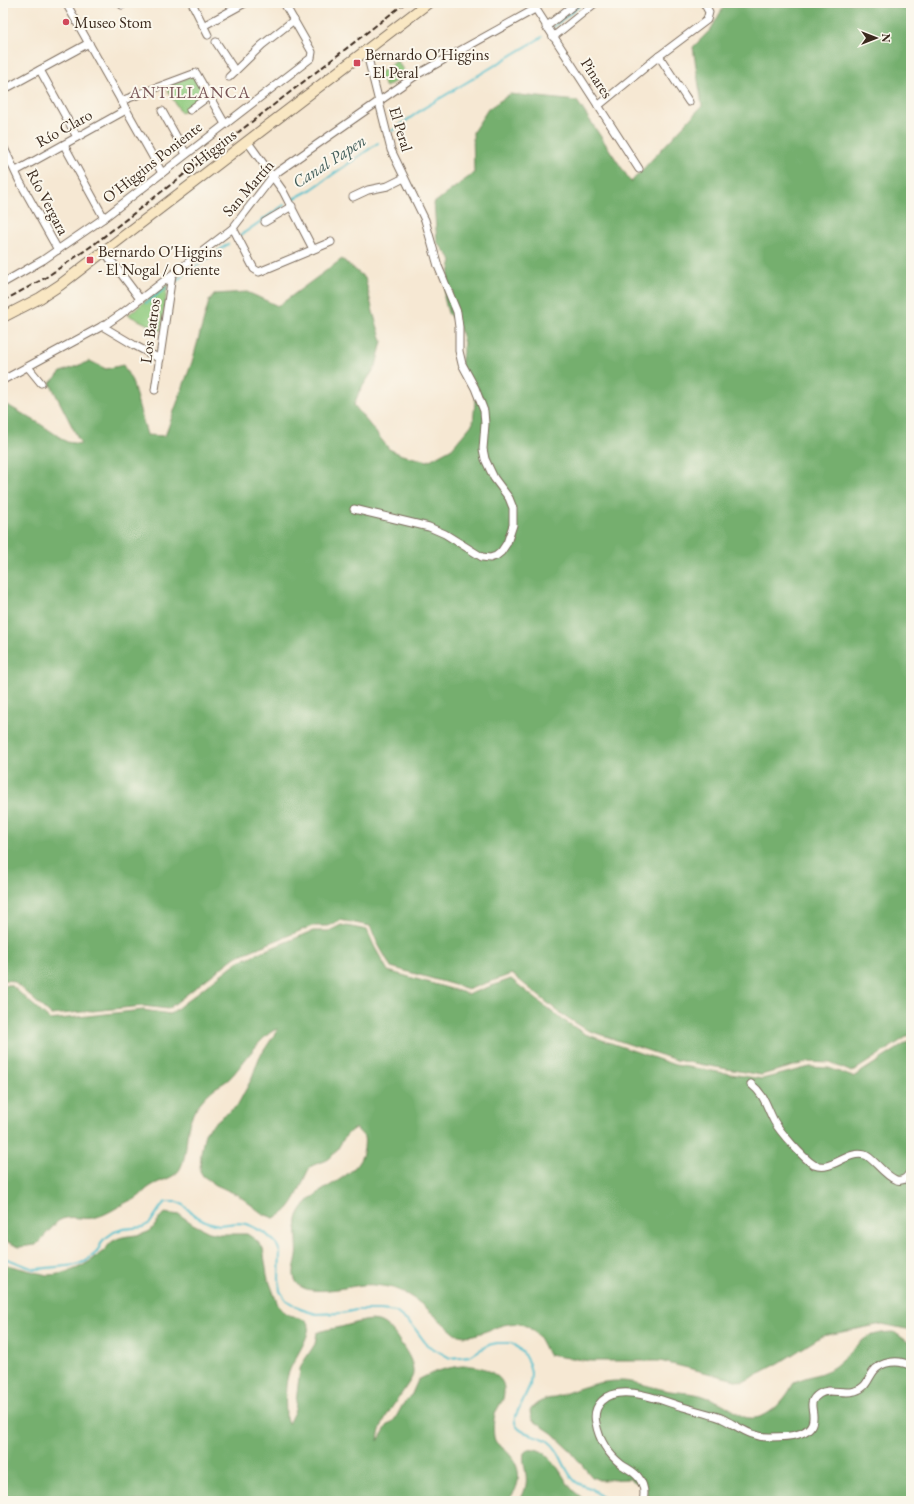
<svg xmlns="http://www.w3.org/2000/svg" width="914" height="1504" viewBox="0 0 914 1504" font-family="'EB Garamond',serif">
<style>
.green{fill:#90cb7f;stroke:#667a4e}
.forest{fill:#74af6e;stroke:#586c46}
.lines{fill:none;stroke-linecap:round;stroke-linejoin:round}
.stream{stroke:#53c0cd;stroke-width:2}
.street-casing{stroke:#7c6c5d;stroke-width:9}
.secondary-casing{stroke:#7c6c5d;stroke-width:12}
.street{stroke:#fff;stroke-width:7}
.secondary{stroke:#f9e7c3;stroke-width:10}
.rail{stroke:#3b2a1e;stroke-width:2;stroke-dasharray:6 3;stroke-linecap:butt}
.poi-dot{fill:#d1495b;stroke:#fbf7ec;stroke-width:1.5}
.labels{text-anchor:middle;dominant-baseline:central;stroke-width:4;stroke-linejoin:round;paint-order:stroke}
.poi-label{font-size:16px;fill:#3b2a1e;stroke:#fbf7ec;text-anchor:start}
.street-label{font-size:16px;fill:#3b2a1e;stroke:#fbf7ec}
.neighbourhood-label{font-size:17px;letter-spacing:1px;fill:#785557;stroke:#fbf7ec}
.water-label{font-size:17px;font-style:italic;fill:#435e5b;stroke:#fbf7ec}
</style>
<rect width="100%" height="100%" fill="#fbf7ec"/>
<filter id="ink" filterUnits="userSpaceOnUse"><feTurbulence type="fractalNoise" baseFrequency=".025" numOctaves="2"/><feDisplacementMap in="SourceGraphic" scale="8" xChannelSelector="R" yChannelSelector="G"/><feConvolveMatrix kernelMatrix="1 2 1 2 8 2 1 2 1" color-interpolation-filters="sRGB"/></filter>
<filter id="wash" filterUnits="userSpaceOnUse"><feTurbulence type="fractalNoise" baseFrequency=".012" numOctaves="4" result="noise"/><feDisplacementMap in="SourceGraphic" scale="16" xChannelSelector="R" yChannelSelector="G"/><feGaussianBlur stdDeviation="0.9" result="paint"/><feColorMatrix in="noise" values="0 0 0 0 0 0 0 0 0 0 0 0 0 0 0 0 0 1.4 0 .05"/><feComposite in="paint" operator="in"/></filter>
<g filter="url(#wash)">
<rect width="100%" height="100%" fill="#f6e8d3"/>
<!-- green -->
<g class="green">
<path d="M 397,61 L 406,74 L 386,87 L 378,74 Z"/>
<path d="M 193,75 L 206,92 L 204,97 L 181,113 L 166,87 Z"/>
<path d="M 168,283 L 161,331 L 128,315 Z"/>
</g>
<!-- forest -->
<g class="forest">
<path d="M 724,3 L 911,3 L 911,1034 L 852,1072 L 830,1063 L 809,1062 L 761,1075 L 676,1060 L 587,1030 L 560,1013 L 512,974 L 469,989 L 391,967 L 378,944 L 370,926 L 340,920 L 328,926 L 312,926 L 235,957 L 168,1009 L 143,1006 L 51,1015 L 13,981 L 3,980 L 3,405 L 9,406 L 37,422 L 67,442 L 81,444 L 50,383 L 61,372 L 90,361 L 106,369 L 123,365 L 132,381 L 147,435 L 165,436 L 192,362 L 209,301 L 215,294 L 247,292 L 278,306 L 342,259 L 365,278 L 373,312 L 382,341 L 376,366 L 359,392 L 354,405 L 389,449 L 402,455 L 428,461 L 452,448 L 473,423 L 476,392 L 461,366 L 464,343 L 460,329 L 448,313 L 444,297 L 452,260 L 437,242 L 434,203 L 474,173 L 473,132 L 488,109 L 510,94 L 577,101 L 631,182 L 702,106 L 693,47 L 711,29 L 724,6 Z"/>
<path d="M 341,925 L 367,930 L 374,946 L 388,971 L 469,994 L 511,979 L 557,1016 L 585,1034 L 675,1065 L 762,1079 L 810,1067 L 829,1068 L 853,1077 L 911,1040 L 911,1330 L 882,1324 L 822,1336 L 779,1363 L 743,1382 L 660,1361 L 590,1361 L 548,1355 C 545,1349 542,1342 538,1336 C 513,1305 484,1342 459,1335 C 453,1333 449,1328 444,1324 C 429,1310 413,1295 393,1288 C 383,1286 373,1284 363,1285 C 349,1286 301,1300 295,1279 C 292,1272 296,1263 297,1256 C 298,1251 297,1245 297,1240 C 297,1232 295,1221 299,1214 C 312,1185 358,1182 364,1149 C 364,1145 365,1141 364,1137 C 362,1134 358,1131 356,1128 C 344,1132 341,1147 332,1156 C 326,1163 317,1162 310,1167 C 300,1184 296,1210 274,1218 L 263,1214 L 238,1195 L 216,1185 L 203,1176 L 200,1171 L 201,1153 L 204,1137 L 206,1131 L 219,1119 L 237,1106 L 251,1080 L 259,1058 L 278,1029 C 264,1031 241,1067 230,1078 C 226,1082 220,1085 215,1088 C 206,1095 196,1106 192,1116 C 184,1132 189,1153 180,1169 C 174,1179 160,1180 151,1186 C 145,1189 141,1196 135,1199 C 133,1200 131,1200 129,1201 C 117,1207 107,1215 93,1218 C 81,1220 70,1214 58,1221 L 36,1245 L 19,1247 L 3,1240 L 3,985 L 11,985 L 50,1020 L 143,1010 L 170,1014 L 237,962 L 313,931 L 329,931 Z"/>
<path d="M 164,1213 L 180,1215 L 193,1224 L 209,1232 L 220,1234 L 247,1234 L 256,1240 L 263,1248 L 267,1275 L 278,1305 L 281,1309 L 289,1315 L 305,1320 L 309,1324 C 309,1342 293,1358 288,1375 C 284,1389 286,1406 286,1419 L 288,1424 L 295,1410 L 300,1369 L 302,1364 L 315,1344 L 317,1333 C 325,1329 333,1329 341,1327 C 374,1318 382,1313 402,1345 C 408,1354 414,1363 413,1374 C 412,1379 407,1385 404,1390 C 394,1405 379,1422 378,1441 L 387,1426 L 395,1419 L 403,1404 L 411,1396 L 418,1380 C 438,1369 470,1359 491,1372 C 499,1377 505,1381 504,1393 C 504,1401 498,1406 496,1412 C 493,1419 493,1430 494,1437 C 495,1443 499,1445 503,1448 C 514,1457 522,1471 517,1485 C 516,1491 511,1496 508,1501 L 3,1501 L 3,1264 L 47,1275 C 68,1275 87,1265 102,1252 C 107,1249 108,1244 113,1241 C 124,1234 137,1237 148,1232 C 155,1229 158,1218 164,1213 Z"/>
<path d="M 894,1332 L 911,1344 L 911,1501 L 648,1501 L 646,1488 L 630,1479 L 599,1480 L 592,1477 L 568,1448 L 552,1433 L 534,1421 L 531,1417 L 530,1411 C 535,1401 548,1399 558,1396 C 580,1388 600,1380 623,1381 C 637,1382 651,1387 665,1390 C 677,1393 695,1392 706,1397 C 715,1400 724,1404 731,1409 C 737,1412 742,1418 750,1418 C 768,1420 787,1398 794,1382 C 805,1377 819,1375 829,1370 C 846,1361 856,1340 873,1335 C 879,1333 887,1332 894,1332 Z"/>
<path d="M 528,1449 C 550,1446 560,1474 571,1488 C 575,1493 581,1496 585,1501 L 520,1501 C 522,1496 525,1491 526,1485 C 528,1474 522,1463 524,1453 Z"/>
</g>
<g class="lines">
<!-- stream -->
<g class="stream">
<path d="M 553,27 L 583,3"/>
<path d="M 392,131 L 424,108 L 542,37"/>
<path d="M 293,199 L 312,189 L 378,143"/>
<path d="M 241,235 L 284,205"/>
<path d="M 174,282 L 228,244"/>
<path d="M 146,303 L 166,288"/>
<path d="M 3,1258 C 14,1260 27,1268 36,1269 L 76,1265 L 86,1261 L 97,1252 L 103,1240 L 114,1232 L 123,1229 L 143,1227 L 150,1223 L 162,1205 L 166,1202 L 177,1202 L 182,1204 L 194,1215 L 207,1222 L 219,1225 L 237,1223 L 247,1224 L 265,1233 L 276,1243 L 280,1252 L 279,1278 L 280,1291 L 286,1300 L 300,1309 L 316,1314 L 342,1313 L 356,1310 L 381,1310 L 396,1312 L 413,1326 L 427,1345 L 450,1358 L 470,1356 L 488,1345 L 497,1343 L 511,1343 L 515,1345 L 523,1353 L 529,1364 L 531,1373 L 530,1385 L 515,1417 C 512,1435 538,1434 548,1441 C 561,1450 564,1471 575,1481 C 580,1486 586,1486 592,1489 C 596,1492 602,1497 606,1501"/>
</g>
</g>
</g>
<g filter="url(#ink)">
<g class="lines">
<!-- street casing -->
<g class="street-casing">
<g id="street">
<path d="M 66,3 L 162,173"/>
<path d="M 120,3 L 122,5"/>
<path d="M 192,3 L 208,35"/>
<path d="M 532,3 L 639,169"/>
<path d="M 203,26 L 245,3"/>
<path d="M 546,27 L 576,3"/>
<path d="M 553,37 L 595,3"/>
<path d="M 216,42 L 235,71"/>
<path d="M 659,56 L 689,102"/>
<path d="M 40,70 L 77,137"/>
<path d="M 229,77 L 262,45 L 294,20"/>
<path d="M 3,90 L 89,43"/>
<path d="M 121,101 L 196,73 L 225,124"/>
<path d="M 598,106 L 659,56 L 707,20 L 709,12 L 704,3"/>
<path d="M 190,110 L 209,96"/>
<path d="M 162,111 L 186,154"/>
<path d="M 247,141 L 283,191 L 313,249"/>
<path d="M 64,145 L 104,218"/>
<path d="M 3,146 L 19,180 L 58,250"/>
<path d="M 16,171 L 126,110"/>
<path d="M 353,197 L 368,190 L 388,186 L 404,178"/>
<path d="M 265,222 L 292,206"/>
<path d="M 233,228 L 254,269 L 259,272 L 331,242"/>
<path d="M 104,251 L 140,299"/>
<path d="M 3,283 L 43,260 L 104,218 L 311,58 L 312,52 L 284,3"/>
<path d="M 102,326 L 134,345 L 160,359"/>
<path d="M 28,367 L 41,383"/>
<path d="M 3,380 L 108,323 L 121,314 L 233,228 L 273,176 L 279,171 L 418,74 L 535,9"/>
<path d="M 155,390 L 172,275"/>
<path d="M 354,509 L 429,527 L 445,534 L 482,557 L 490,558 L 496,556 L 501,552 L 507,543 L 513,525 L 513,508 L 509,498 L 494,478 L 485,459 L 483,449 L 485,424 L 484,411 L 475,388 L 462,364 L 459,351 L 459,327 L 457,312 L 438,266 L 425,220 L 391,150 L 366,50"/>
<path d="M 751,1084 C 765,1095 766,1106 774,1121 C 780,1132 803,1158 814,1165 C 833,1172 846,1150 865,1155 C 876,1158 898,1199 911,1170"/>
<path d="M 643,1501 C 645,1493 644,1485 639,1478 C 635,1472 628,1469 622,1465 C 608,1454 599,1440 596,1423 C 594,1415 596,1407 602,1401 C 621,1382 662,1401 683,1407 C 696,1411 708,1413 721,1418 C 738,1426 751,1438 771,1437 C 784,1437 813,1437 813,1418 C 814,1409 807,1402 819,1394 C 830,1387 843,1395 855,1391 C 866,1388 867,1381 873,1372 C 881,1361 899,1359 911,1366"/>
</g>
</g>
<!-- secondary casing -->
<g class="secondary-casing">
<path id="secondary" d="M 3,317 L 40,298 L 60,285 L 428,3"/>
</g>
<!-- street -->
<use href="#street" class="street"/>
<!-- secondary -->
<use href="#secondary" class="secondary"/>
<!-- rail -->
<path class="rail" d="M 3,301 L 45,278 L 93,245 L 405,3"/>
</g>
</g>
<!-- markers -->
<g class="poi-dot">
<circle cx="66" cy="22" r="4"/>
<rect x="353" y="59" width="8" height="8" rx="2"/>
<rect x="86" y="256" width="8" height="8" rx="2"/>
</g>
<g class="labels">
<!-- poi labels -->
<g class="poi-label">
<text x="74" y="22">Museo Stom</text>
<text x="365" y="54">Bernardo O'Higgins<tspan x="365" dy="18">- El Peral</tspan></text>
<text x="98" y="251">Bernardo O'Higgins<tspan x="98" dy="18">- El Nogal / Oriente</tspan></text>
</g>
<!-- street labels -->
<g class="street-label">
<text transform="translate(597 78) rotate(57)">Pinares</text>
<text transform="translate(64 128) rotate(-29)">Río Claro</text>
<text transform="translate(401 129) rotate(73)">El Peral</text>
<text transform="translate(209 152) rotate(-38)">O'Higgins</text>
<text transform="translate(152 162) rotate(-38)">O'Higgins Poniente</text>
<text transform="translate(248 188) rotate(-49)">San Martín</text>
<text transform="translate(48 202) rotate(62)">Río Vergara</text>
<text transform="translate(150 331) rotate(-82)">Los Batros</text>
</g>
<!-- neighbourhood labels -->
<g class="neighbourhood-label">
<text x="190" y="92">ANTILLANCA</text>
</g>
<!-- water labels -->
<g class="water-label">
<text transform="translate(329 161) rotate(-33)">Canal Papen</text>
</g>
</g>
<!-- margin -->
<rect width="914" height="1504" fill="none" stroke="#fbf7ec" stroke-width="16"/>
<!-- north arrow -->
<g transform="translate(876 38) rotate(90)" stroke="#fbf7ec" stroke-width="3" paint-order="stroke">
<path d="M0-3L7 15L0 10L-7 15Z" fill="#3b2a1e"/>
<text y="-6" font-size="11" font-weight="bold" text-anchor="middle" fill="#3b2a1e">N</text>
</g>
</svg>
